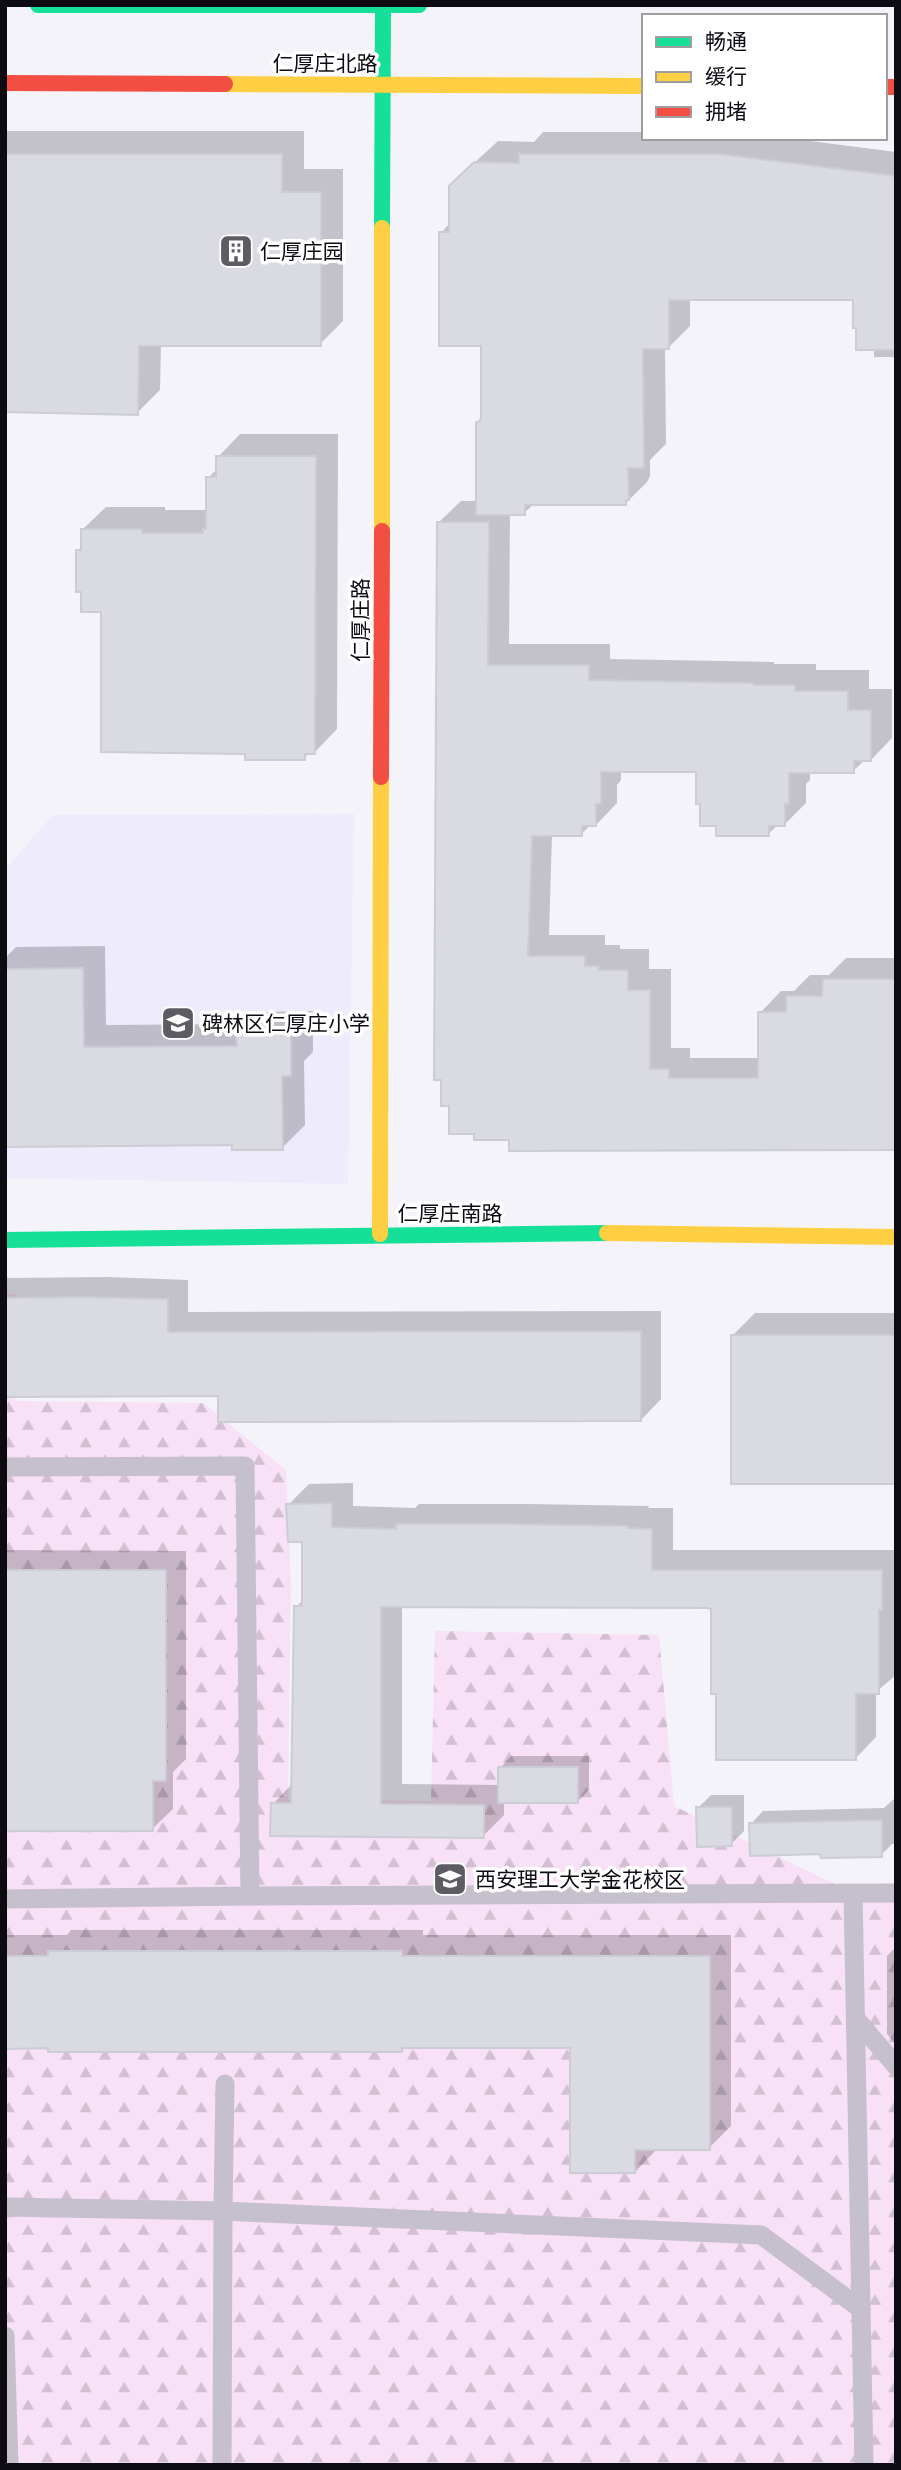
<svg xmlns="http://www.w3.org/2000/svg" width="901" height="2470" viewBox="0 0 901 2470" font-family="Montserrat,'Noto Sans SC',sans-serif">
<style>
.built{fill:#eeecfc}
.forest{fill:url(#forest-firs)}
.shadow{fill:#0003}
.building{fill:#dadbe2;stroke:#cbccd4;stroke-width:2}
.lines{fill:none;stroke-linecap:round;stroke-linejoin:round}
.lane{stroke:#c6bfcc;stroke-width:19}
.fast{stroke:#16e098;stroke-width:16}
.slow{stroke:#ffcf43;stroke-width:16}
.jam{stroke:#f24e42;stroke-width:16}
.labels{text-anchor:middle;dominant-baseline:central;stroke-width:7;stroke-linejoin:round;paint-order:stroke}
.street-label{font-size:21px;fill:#0c0b12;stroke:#fff}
.poi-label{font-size:21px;fill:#0c0b12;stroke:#fff;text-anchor:start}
</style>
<defs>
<pattern id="forest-firs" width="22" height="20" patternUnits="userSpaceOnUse" patternTransform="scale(1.75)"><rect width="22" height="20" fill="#f8e0f6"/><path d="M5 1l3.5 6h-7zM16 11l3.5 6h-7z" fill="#d3bfd2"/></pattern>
</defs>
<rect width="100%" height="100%" fill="#f4f3fa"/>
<!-- built -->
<path class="built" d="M 354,814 L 348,1184 L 5,1178 L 5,869 L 53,815 Z"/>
<!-- forest -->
<path class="forest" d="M 5,1294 L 17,1294 L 15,1401 L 203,1403 L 286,1470 L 291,1584 L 288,1799 L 431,1801 L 435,1631 L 659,1635 L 674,1806 L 853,1893 L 896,1892 L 896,2465 L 5,2465 Z"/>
<!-- shadow -->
<g class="shadow">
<path d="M 5,131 L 304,131 L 304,169 L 343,169 L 343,321 L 320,344 L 161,344 L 160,390 L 137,413 L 5,308 Z"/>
<path d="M 543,132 L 644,132 L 644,138 L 787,138 L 896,152 L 896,357 L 874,357 L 874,348 L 854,299 L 690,299 L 690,326 L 668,348 L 665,348 L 666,444 L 650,460 L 650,476 L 647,482 L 625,504 L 534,504 L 524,513 L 510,513 L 509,644 L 610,644 L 610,659 L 774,662 L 774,664 L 816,664 L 816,670 L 869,670 L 869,689 L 892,689 L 892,738 L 871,760 L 865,760 L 853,771 L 810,771 L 810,780 L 806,784 L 806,803 L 784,825 L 778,825 L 768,834 L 717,825 L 698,771 L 621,771 L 621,780 L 617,785 L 617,803 L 596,825 L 591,825 L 581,834 L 552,834 L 549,935 L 605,935 L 605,945 L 620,945 L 620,949 L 649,949 L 649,969 L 671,969 L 671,1048 L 690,1048 L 690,1058 L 760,1058 L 760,1013 L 781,991 L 794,991 L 810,975 L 829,975 L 846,958 L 896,958 L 896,1149 L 510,1139 L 475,1132 L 439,522 L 461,501 L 478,501 L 478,423 L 481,420 L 482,344 L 441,233 L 450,223 L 473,164 L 498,141 L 534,142 Z"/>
<path d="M 240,434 L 338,434 L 337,729 L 315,752 L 310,752 L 304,758 L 247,752 L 103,611 L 78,551 L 83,546 L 83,529 L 106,507 L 165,507 L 165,510 L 208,510 L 208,478 L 218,468 L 218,457 Z"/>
<path d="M 105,946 L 106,1025 L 248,1024 L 261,1012 L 313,1011 L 313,1052 L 304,1061 L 305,1125 L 282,1148 L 234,1143 L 5,1088 L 5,958 L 16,947 Z"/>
<path d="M 108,1277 L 188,1280 L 188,1312 L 661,1311 L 661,1399 L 641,1420 L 220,1394 L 5,1395 L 5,1278 Z"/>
<path d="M 755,1313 L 896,1313 L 896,1483 L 732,1336 Z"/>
<path d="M 353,1483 L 353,1506 L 415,1508 L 419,1504 L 527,1504 L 649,1506 L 648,1508 L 673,1508 L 673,1550 L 896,1550 L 896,1675 L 876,1692 L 876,1737 L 855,1759 L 717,1692 L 713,1608 L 402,1605 L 402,1784 L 500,1785 L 500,1768 L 511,1756 L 589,1756 L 589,1790 L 577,1802 L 504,1802 L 504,1815 L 483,1836 L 273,1804 L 293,1783 L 296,1607 L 304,1599 L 304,1540 L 288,1505 L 309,1484 Z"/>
<path d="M 5,1550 L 186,1551 L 186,1759 L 173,1772 L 173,1809 L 152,1829 L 5,1829 Z"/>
<path d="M 711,1795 L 744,1795 L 744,1831 L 731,1844 L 698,1808 Z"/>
<path d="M 896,1797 L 896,1844 L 892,1844 L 881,1855 L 822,1853 L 751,1824 L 763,1811 L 884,1808 Z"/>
<path d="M 71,1930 L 423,1930 L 423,1935 L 731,1935 L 731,2126 L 709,2148 L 656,2150 L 635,2172 L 572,2046 L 405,2046 L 401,2051 L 5,2047 L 5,1935 L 67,1935 Z"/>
<path d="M 896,1947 L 896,2045 L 887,2034 L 887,1956 Z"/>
</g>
<!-- building -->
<g class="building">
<path d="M 5,154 L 282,154 L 282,192 L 321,192 L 321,346 L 139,346 L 138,415 L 5,412 Z"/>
<path d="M 519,154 L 719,154 L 896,176 L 896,350 L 856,350 L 856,328 L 853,328 L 853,300 L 669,300 L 669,349 L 643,349 L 644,468 L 628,468 L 629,500 L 626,500 L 626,505 L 525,505 L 525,515 L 476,515 L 476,422 L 479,422 L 481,418 L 481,346 L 439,346 L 439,232 L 449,232 L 449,186 L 474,162 L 519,163 Z"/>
<path d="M 216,456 L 316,456 L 315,754 L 305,754 L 305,760 L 245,760 L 245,754 L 101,752 L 101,612 L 81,612 L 81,592 L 76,592 L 76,550 L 81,550 L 81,529 L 142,529 L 142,533 L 203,533 L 203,529 L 206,529 L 206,477 L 216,477 Z"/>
<path d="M 437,522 L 489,522 L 488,665 L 589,665 L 589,680 L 753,683 L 753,685 L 795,685 L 795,691 L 848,691 L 848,710 L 871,710 L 871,761 L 854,761 L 854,773 L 789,773 L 789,804 L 785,804 L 785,826 L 769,826 L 769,836 L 716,836 L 716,826 L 700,826 L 700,804 L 696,804 L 696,772 L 601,772 L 601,804 L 596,804 L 596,826 L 582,826 L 582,836 L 532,836 L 528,956 L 585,956 L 585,966 L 599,966 L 599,970 L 628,970 L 628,990 L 650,990 L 650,1069 L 669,1069 L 669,1078 L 758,1078 L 758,1012 L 786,1012 L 786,996 L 822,996 L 823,979 L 896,979 L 896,1150 L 509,1151 L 509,1140 L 474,1140 L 474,1134 L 449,1134 L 449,1106 L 441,1106 L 441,1080 L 434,1080 Z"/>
<path d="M 83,968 L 84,1047 L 237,1046 L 236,1034 L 291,1033 L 291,1076 L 282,1076 L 283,1150 L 232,1150 L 232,1145 L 6,1147 L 5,969 Z"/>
<path d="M 86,1297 L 168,1299 L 168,1332 L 641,1331 L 641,1421 L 218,1422 L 218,1396 L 5,1397 L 5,1298 Z"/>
<rect x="731" y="1335" width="165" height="149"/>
<path d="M 332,1503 L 332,1527 L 396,1529 L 396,1524 L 504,1524 L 629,1526 L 628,1528 L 652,1529 L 652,1570 L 882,1570 L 882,1610 L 879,1610 L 879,1694 L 856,1694 L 856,1760 L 716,1760 L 716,1694 L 711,1694 L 711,1609 L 707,1608 L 381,1607 L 381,1804 L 484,1805 L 484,1838 L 270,1836 L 271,1803 L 291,1803 L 294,1606 L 302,1606 L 302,1542 L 288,1542 L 286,1504 Z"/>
<path d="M 5,1570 L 166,1570 L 166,1781 L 153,1781 L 153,1831 L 5,1831 Z"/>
<rect x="498" y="1767" width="80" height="36"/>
<path d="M 696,1807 L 732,1807 L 732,1846 L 697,1847 Z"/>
<path d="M 882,1820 L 882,1857 L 821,1858 L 820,1854 L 750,1856 L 749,1823 Z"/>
<path d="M 48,1951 L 402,1951 L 402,1956 L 710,1956 L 710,2150 L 635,2150 L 635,2173 L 570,2173 L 570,2048 L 402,2048 L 402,2052 L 48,2052 L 48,2048 L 5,2049 L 5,1956 L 48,1956 Z"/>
</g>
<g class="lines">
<!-- lane -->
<g class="lane">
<path d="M 5,1467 L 245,1466 L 250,1896 L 5,1899"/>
<path d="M 853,1893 L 864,2465"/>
<path d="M 250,1896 L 896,1893"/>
<path d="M 856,2019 L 896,2066"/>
<path d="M 225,2084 L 223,2211 L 761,2235 L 861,2309"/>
<path d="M 5,2207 L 223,2211 L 222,2465"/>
<path d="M 5,2336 L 9,2465"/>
</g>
<!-- fast -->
<g class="fast">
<path d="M 38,5 L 419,5"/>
<path d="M 382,228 L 383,6"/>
<path d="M 5,1240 L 607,1233"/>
</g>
<!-- slow -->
<g class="slow">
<path d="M 225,84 L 644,86"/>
<path d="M 382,531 L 382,228"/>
<path d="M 607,1233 L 896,1237"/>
<path d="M 380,1234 L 381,777"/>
</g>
<!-- jam -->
<g class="jam">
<path d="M 5,83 L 225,84"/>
<path d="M 885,87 L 896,87"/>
<path d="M 381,777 L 382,531"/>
</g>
</g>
<!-- icons -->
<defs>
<g id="building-square" transform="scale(1.75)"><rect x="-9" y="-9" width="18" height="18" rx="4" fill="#5d5c63" stroke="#fff"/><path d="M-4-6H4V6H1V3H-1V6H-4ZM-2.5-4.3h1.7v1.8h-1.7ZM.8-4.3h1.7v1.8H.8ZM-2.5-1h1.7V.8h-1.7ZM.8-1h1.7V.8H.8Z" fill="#fff"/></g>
<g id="school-square" transform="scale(1.75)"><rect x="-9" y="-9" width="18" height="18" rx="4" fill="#5d5c63" stroke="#fff"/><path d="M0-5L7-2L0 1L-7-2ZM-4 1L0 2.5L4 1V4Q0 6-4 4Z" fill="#fff"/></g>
<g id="university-square" transform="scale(1.75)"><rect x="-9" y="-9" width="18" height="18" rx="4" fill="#5d5c63" stroke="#fff"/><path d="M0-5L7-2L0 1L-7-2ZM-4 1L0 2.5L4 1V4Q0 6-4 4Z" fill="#fff"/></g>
</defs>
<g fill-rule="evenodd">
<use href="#building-square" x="236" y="251"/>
<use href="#school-square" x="178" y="1023"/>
<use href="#university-square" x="450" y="1879"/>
</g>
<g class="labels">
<!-- street labels -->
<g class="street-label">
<text x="325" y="63">仁厚庄北路</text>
<text transform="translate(360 620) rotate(-90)">仁厚庄路</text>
<text x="450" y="1213">仁厚庄南路</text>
</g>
<!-- poi labels -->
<g class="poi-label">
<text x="260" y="251">仁厚庄园</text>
<text x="202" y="1023">碑林区仁厚庄小学</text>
<text x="475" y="1879">西安理工大学金花校区</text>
</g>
</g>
<!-- border -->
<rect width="901" height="2470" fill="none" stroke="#0c0b12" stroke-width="14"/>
<!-- legend -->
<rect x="642" y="14" width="245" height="126" fill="#ffffff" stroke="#9e9da0" stroke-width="2"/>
<rect x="656" y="37" width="35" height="10" fill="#16e098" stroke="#9e9da0" stroke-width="2"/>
<text x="705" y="49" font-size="21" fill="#0c0b12">畅通</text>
<rect x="656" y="72" width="35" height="10" fill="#ffcf43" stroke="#9e9da0" stroke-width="2"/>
<text x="705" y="84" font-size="21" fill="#0c0b12">缓行</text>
<rect x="656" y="107" width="35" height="10" fill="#f24e42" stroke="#9e9da0" stroke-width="2"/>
<text x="705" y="119" font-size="21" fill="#0c0b12">拥堵</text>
</svg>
